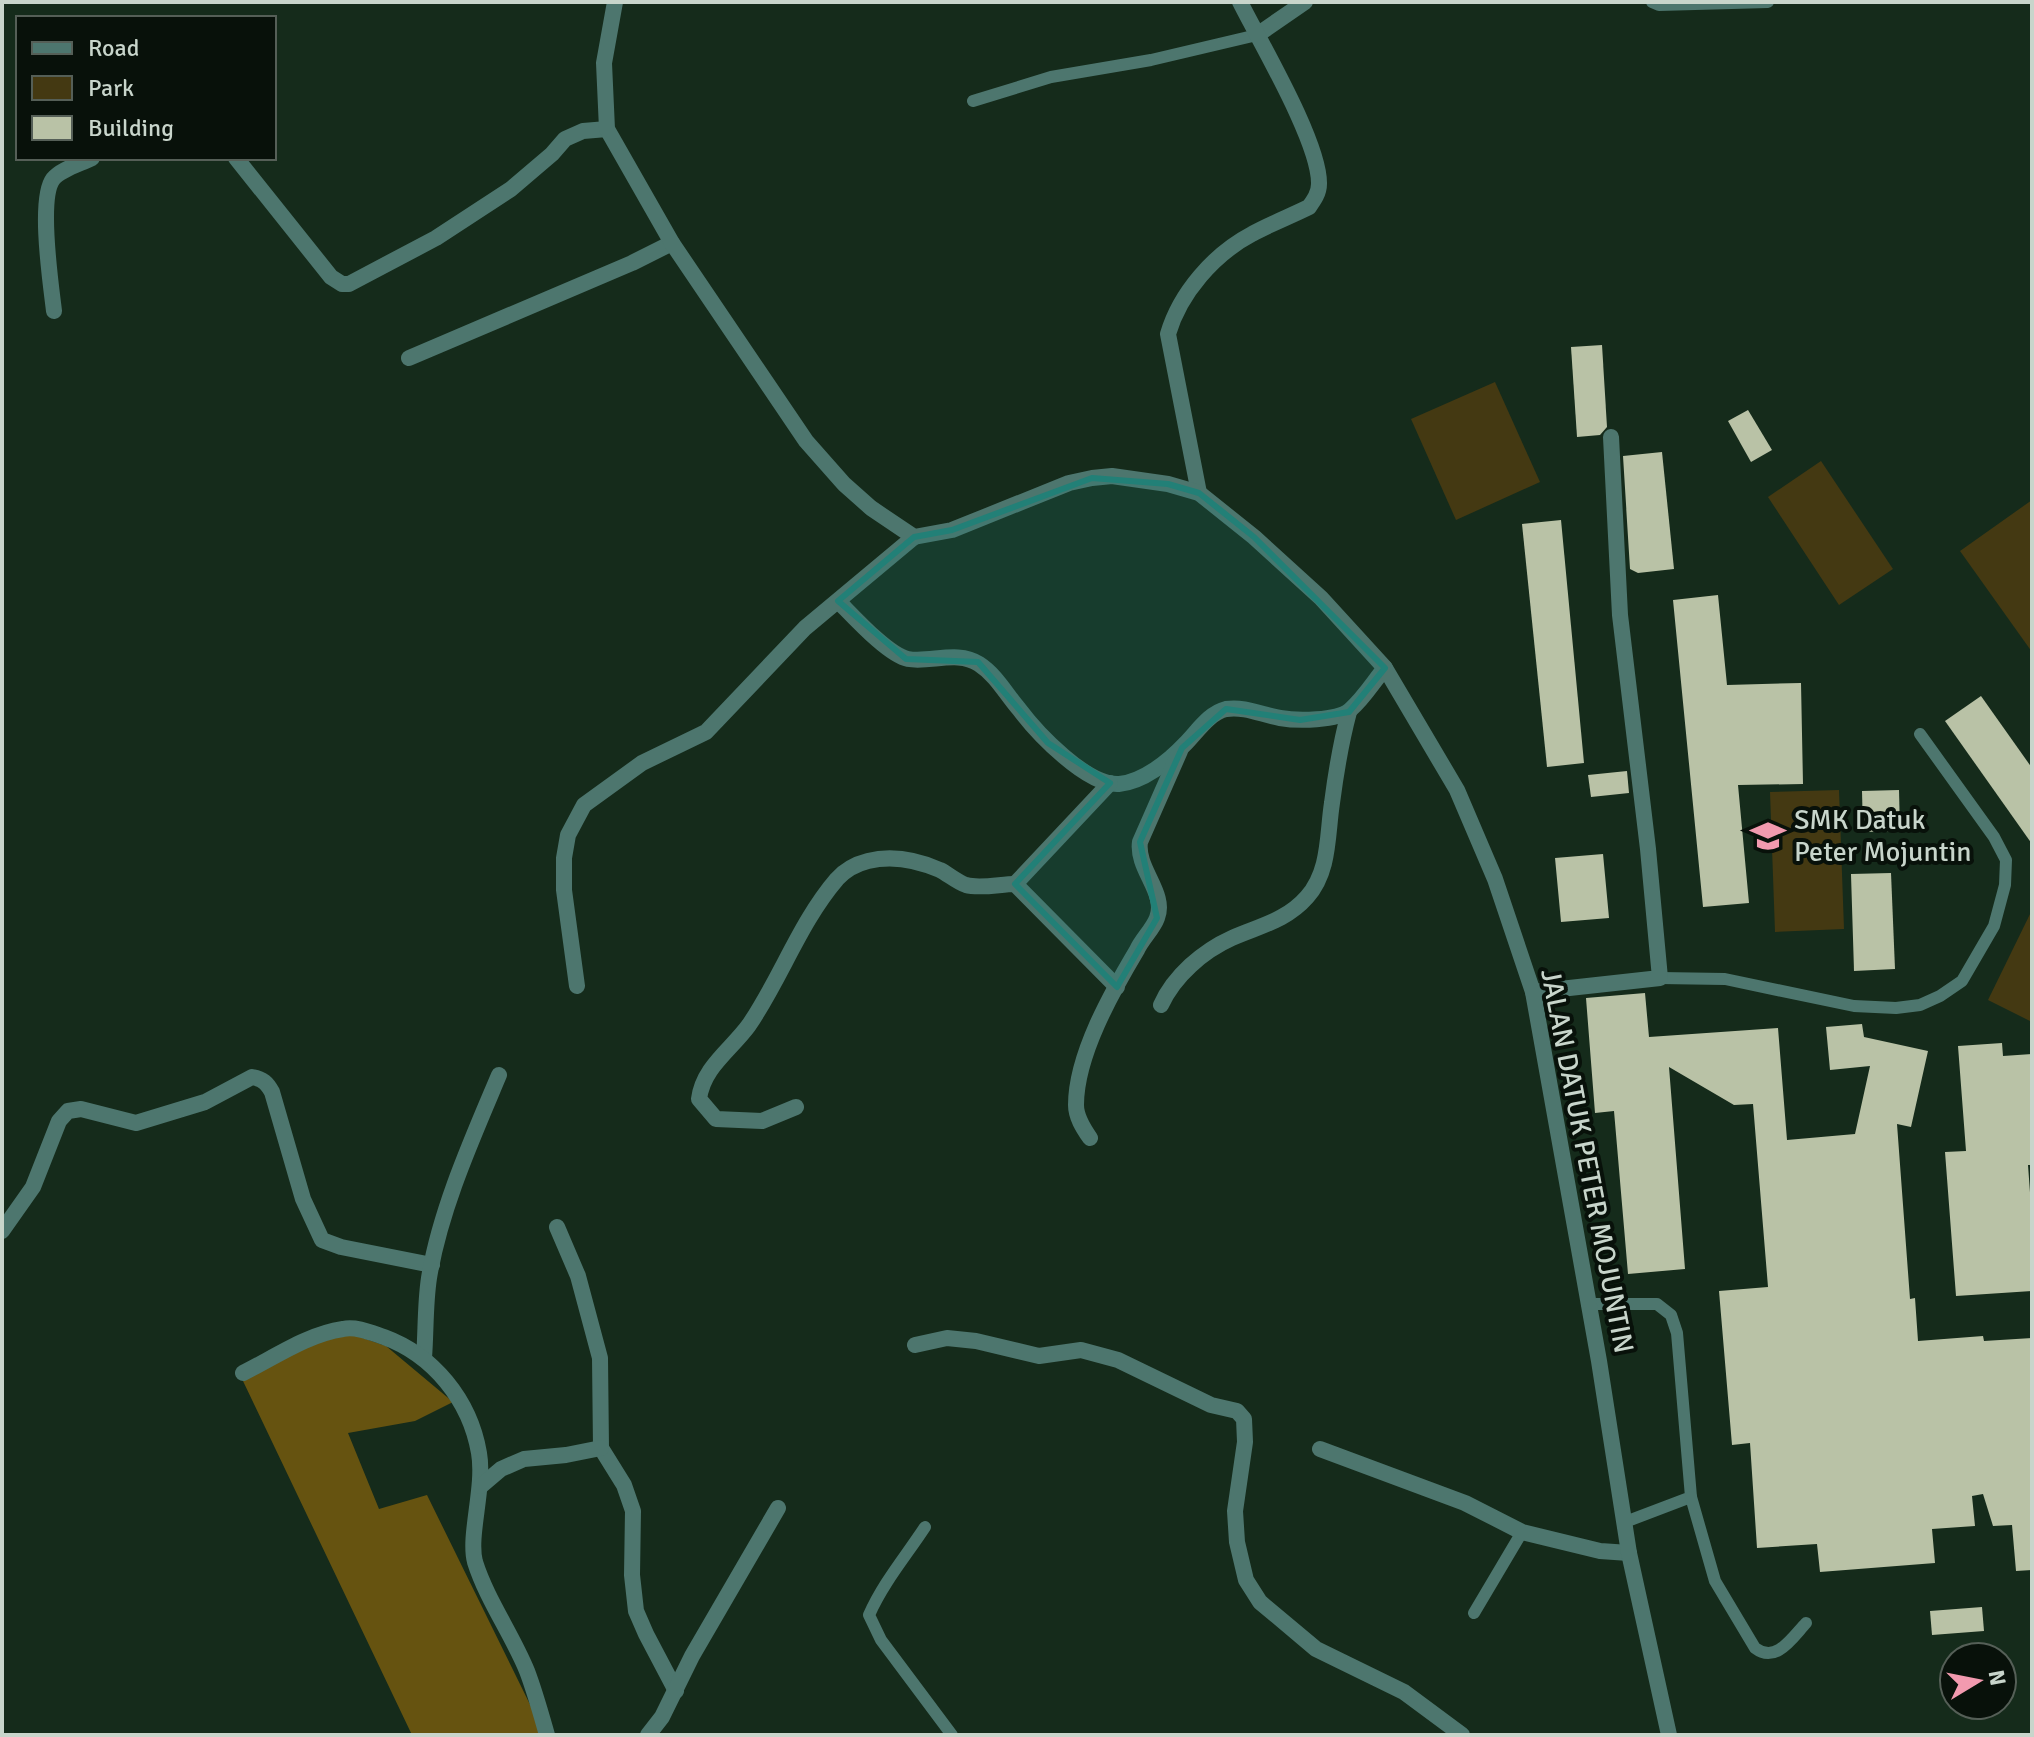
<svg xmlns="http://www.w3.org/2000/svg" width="2034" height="1737" viewBox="0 0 2034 1737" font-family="Signika,sans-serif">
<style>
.green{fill:#443912}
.forest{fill:#665310}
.building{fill:#b9c2a6}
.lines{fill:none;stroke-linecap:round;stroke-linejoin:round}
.service{stroke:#4d766e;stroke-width:12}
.minor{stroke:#4d766e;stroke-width:16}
.tertiary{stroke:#4d766e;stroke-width:16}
.marked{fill:#228077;fill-opacity:0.2;stroke:#228077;stroke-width:6;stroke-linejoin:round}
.labels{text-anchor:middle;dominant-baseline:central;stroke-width:8;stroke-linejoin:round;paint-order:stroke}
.poi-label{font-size:28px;fill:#c8d5cb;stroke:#08110a;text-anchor:start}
.street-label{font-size:28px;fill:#c8d5cb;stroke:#08110a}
</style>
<rect width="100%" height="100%" fill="#152b1b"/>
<!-- green -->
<g class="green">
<path d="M 1495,382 L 1540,482 L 1456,520 L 1411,419 Z"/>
<path d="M 1821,461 L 1893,569 L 1839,605 L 1768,497 Z"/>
<path d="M 2032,500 L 2032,652 L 1960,551 Z"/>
<path d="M 1839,790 L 1844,929 L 1775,932 L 1770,792 Z"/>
<path d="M 2032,910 L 2032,1022 L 1988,1000 Z"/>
</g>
<!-- forest -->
<path class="forest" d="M 345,1332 L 386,1346 L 453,1402 L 415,1421 L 348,1433 L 379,1509 L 427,1495 L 545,1735 L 412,1735 L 243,1381 L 311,1344 Z"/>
<!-- building -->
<g class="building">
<path d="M 1602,345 L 1607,427 L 1600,435 L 1577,437 L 1571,347 Z"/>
<path d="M 1748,410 L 1772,450 L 1751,462 L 1728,421 Z"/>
<path d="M 1662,452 L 1674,569 L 1638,573 L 1630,569 L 1623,456 Z"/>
<path d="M 1561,520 L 1584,763 L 1547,767 L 1522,524 Z"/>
<path d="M 1718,595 L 1727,685 L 1801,683 L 1803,784 L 1738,785 L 1749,903 L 1703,907 L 1673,600 Z"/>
<path d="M 1981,696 L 2032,768 L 2032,844 L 1945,721 Z"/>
<path d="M 1627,771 L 1629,793 L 1591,797 L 1588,775 Z"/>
<path d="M 1899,790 L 1900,831 L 1863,832 L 1862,791 Z"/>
<path d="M 1603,854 L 1609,918 L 1561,922 L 1555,858 Z"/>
<path d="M 1891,873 L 1895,969 L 1854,971 L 1851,874 Z"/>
<path d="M 1645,993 L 1649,1037 L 1778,1028 L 1787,1140 L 1855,1134 L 1870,1066 L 1830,1070 L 1826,1027 L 1862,1024 L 1864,1037 L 1928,1051 L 1911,1127 L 1897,1124 L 1910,1299 L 1915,1298 L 1918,1341 L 1983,1336 L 1984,1341 L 2032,1338 L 2032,1570 L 2016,1571 L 2012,1525 L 1993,1526 L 1983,1494 L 1972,1496 L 1975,1526 L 1932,1529 L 1935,1563 L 1820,1572 L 1817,1544 L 1757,1548 L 1750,1443 L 1732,1445 L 1719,1291 L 1768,1287 L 1753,1104 L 1734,1105 L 1669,1067 L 1685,1269 L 1628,1274 L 1614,1111 L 1595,1113 L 1586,998 Z"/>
<path d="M 2002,1043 L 2003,1056 L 2032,1054 L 2032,1165 L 2028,1165 L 2032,1220 L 2032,1291 L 1956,1296 L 1945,1152 L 1966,1151 L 1958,1046 Z"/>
<path d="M 1982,1607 L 1984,1631 L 1932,1635 L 1930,1611 Z"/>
</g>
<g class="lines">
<!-- service -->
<g class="service">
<path d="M 1652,2 L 1659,5 L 1768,2"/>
<path d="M 973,101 L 1051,77 L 1151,60 L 1257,35"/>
<path d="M 1660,978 L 1725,979 L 1854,1006 L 1896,1008 L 1920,1005 L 1940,996 L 1962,981 L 1994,926 L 2005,885 L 2006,860 L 1994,837 L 1920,734"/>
<path d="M 1587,1304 L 1657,1304 L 1671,1315 L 1677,1333 L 1691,1497 L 1625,1522"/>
<path d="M 1691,1497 L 1715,1581 L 1755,1648 C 1776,1664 1792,1638 1806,1623"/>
<path d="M 925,1527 C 906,1556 883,1583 869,1615 L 881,1640 L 952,1735"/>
<path d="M 1474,1613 L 1522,1532"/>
</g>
<!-- minor -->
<g class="minor">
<path d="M 1257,35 L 1305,2"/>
<path d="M 236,158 L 331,277 L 342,284 L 349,284 L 436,238 L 511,189 L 552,154 L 565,139 L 583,131 L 607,129"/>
<path d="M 54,311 C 51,285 38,199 53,179 C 61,169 80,164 92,158"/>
<path d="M 409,358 L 632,263 L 672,243"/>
<path d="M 1199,493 L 1168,334 C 1180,293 1214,254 1252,234 C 1270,224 1291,216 1309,207 C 1314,200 1319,193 1319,184 C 1320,143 1260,42 1240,2"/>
<path d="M 838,601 C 853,616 888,655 908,659 C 930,663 958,650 979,664 C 996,675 1006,694 1019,709 C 1037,733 1087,786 1119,784 C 1143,782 1169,761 1185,744 C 1197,732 1209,713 1226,709 C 1245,706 1262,715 1280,718 C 1297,721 1337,721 1350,710 C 1364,698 1374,681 1385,668"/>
<path d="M 1015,884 L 1110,783"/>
<path d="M 577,986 L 564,890 L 564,858 L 568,835 L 584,805 L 642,763 L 706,732 L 805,628 L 914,537"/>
<path d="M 1533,992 L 1660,978 L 1648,849 L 1620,615 L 1611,437"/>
<path d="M 1161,1005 C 1174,976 1203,951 1232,938 C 1259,926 1286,921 1307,897 C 1330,871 1327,835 1332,803 C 1336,772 1341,742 1349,712"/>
<path d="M 796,1107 L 762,1121 L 716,1119 L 699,1099 C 703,1067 731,1050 749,1025 C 781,978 800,922 837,879 C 846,869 856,864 868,861 C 892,855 917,860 940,870 C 948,874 957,882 966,885 C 980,889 1001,884 1015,884 L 1117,987"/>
<path d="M 1090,1138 C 1083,1128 1076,1117 1076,1105 C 1076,1055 1112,992 1137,950 C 1142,939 1153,929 1157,918 C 1167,893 1136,869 1140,842 L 1180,751"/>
<path d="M 557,1227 L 578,1276 L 600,1358 L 601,1448 L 624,1485 L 633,1511 L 632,1575 L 636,1611 L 646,1634 L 676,1691"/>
<path d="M 2,1231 L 33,1187 L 59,1121 L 68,1111 L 81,1109 L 136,1123 L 205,1102 L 252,1077 C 263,1079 267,1083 272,1092 L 303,1199 L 322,1240 L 341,1247 L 432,1265"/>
<path d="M 915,1345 L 947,1338 L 976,1341 L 1039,1356 L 1081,1350 L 1118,1360 L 1211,1405 L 1237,1411 L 1244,1419 L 1245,1442 L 1235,1511 L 1237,1542 L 1246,1580 L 1260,1602 L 1316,1649 L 1404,1692 L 1462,1735"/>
<path d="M 424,1358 C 426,1332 425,1304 429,1278 C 440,1210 472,1139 499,1075"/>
<path d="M 243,1373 C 275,1357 308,1334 343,1329 C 356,1326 372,1333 384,1337 C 433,1355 470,1400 479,1453 C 485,1487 468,1536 475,1562 C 487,1600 512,1634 527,1671 C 535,1692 541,1714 547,1735"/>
<path d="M 1320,1449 L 1465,1503 L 1522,1532 L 1600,1551 L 1629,1553"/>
<path d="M 481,1486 L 501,1469 L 524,1459 L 566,1455 L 601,1448"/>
<path d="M 648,1735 L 662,1717 L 692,1656 L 778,1508"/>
</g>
<!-- tertiary -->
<path class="tertiary" d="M 615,2 L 604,63 L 607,129 L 672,243 L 806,441 L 844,484 L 871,508 L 914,537 L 952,530 L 1069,483 L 1092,478 L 1112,476 L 1168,484 L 1199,493 L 1254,537 L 1321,598 L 1385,668 L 1457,790 L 1495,879 L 1533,992 L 1599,1361 L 1629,1553 L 1669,1735"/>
</g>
<!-- marked area -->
<path class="marked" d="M 1092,478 L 1168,484 L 1199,493 L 1254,537 L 1385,668 L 1349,712 L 1300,720 L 1226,709 L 1182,748 L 1140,842 L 1157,918 L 1117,987 L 1015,884 L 1110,783 L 1048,743 L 978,662 L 906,659 L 838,601 L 914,537 L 952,530 Z"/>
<!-- icons -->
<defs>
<g id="school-bare" transform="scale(2.76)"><path d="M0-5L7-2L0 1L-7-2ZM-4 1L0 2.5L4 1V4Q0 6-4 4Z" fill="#f29aaf" stroke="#08110a" stroke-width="2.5" paint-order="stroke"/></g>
</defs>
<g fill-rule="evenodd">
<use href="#school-bare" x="1768" y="836"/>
</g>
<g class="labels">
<!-- poi labels -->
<g class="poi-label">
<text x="1794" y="820">SMK Datuk<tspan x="1794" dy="32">Peter Mojuntin</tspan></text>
</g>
<!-- street labels -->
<g class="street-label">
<text transform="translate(1587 1161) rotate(79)">JALAN DATUK PETER MOJUNTIN</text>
</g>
</g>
<!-- border -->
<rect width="2034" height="1737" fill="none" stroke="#c8d5cb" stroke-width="8"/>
<!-- legend -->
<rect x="16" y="16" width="260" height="144" fill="#08110a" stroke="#555f57" stroke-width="2"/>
<rect x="32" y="42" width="40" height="12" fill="#4d766e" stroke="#555f57" stroke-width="2"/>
<text x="88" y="56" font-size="24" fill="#c8d5cb">Road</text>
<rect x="32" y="76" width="40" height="24" fill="#443912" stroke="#555f57" stroke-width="2"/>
<text x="88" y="96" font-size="24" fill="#c8d5cb">Park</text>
<rect x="32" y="116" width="40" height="24" fill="#b9c2a6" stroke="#555f57" stroke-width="2"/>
<text x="88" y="136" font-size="24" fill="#c8d5cb">Building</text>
<!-- north arrow -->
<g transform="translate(1978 1681) rotate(80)"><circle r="38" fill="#08110a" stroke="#555f57" stroke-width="2"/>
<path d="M0-6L14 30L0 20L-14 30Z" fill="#f29aaf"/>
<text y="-12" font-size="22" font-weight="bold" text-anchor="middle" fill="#c8d5cb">N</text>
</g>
</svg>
